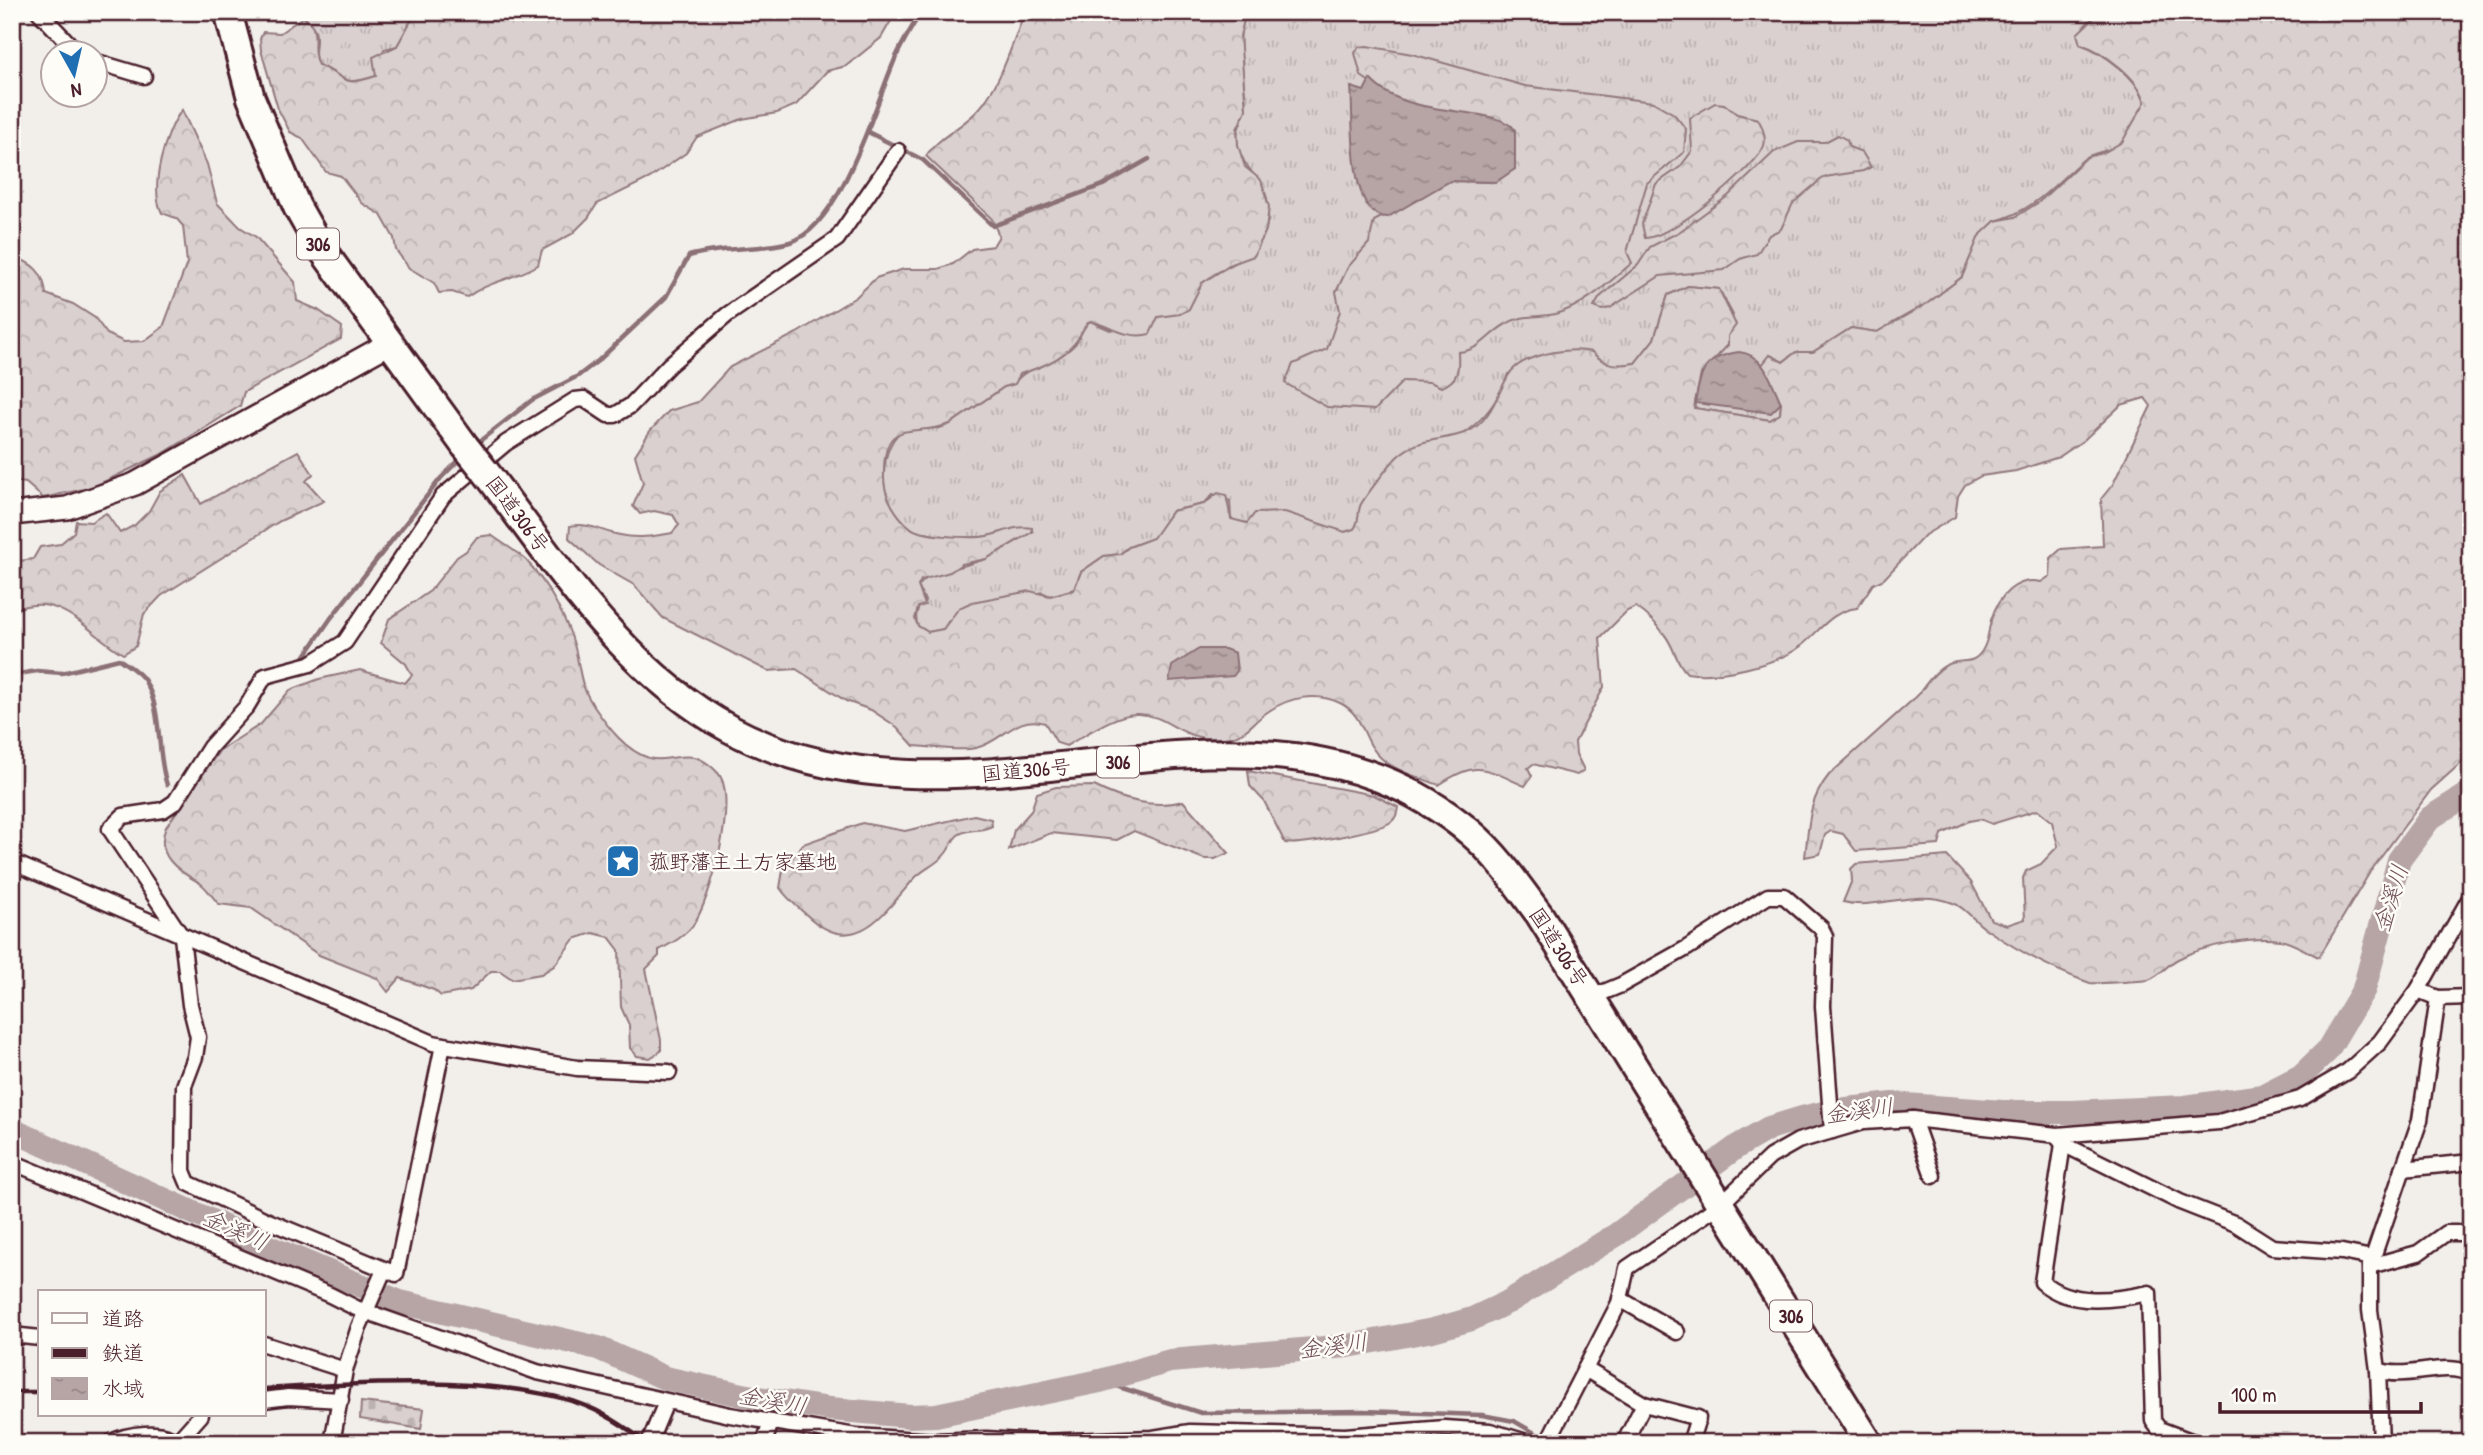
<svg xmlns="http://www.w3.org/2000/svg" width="2483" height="1455" viewBox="0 0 2483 1455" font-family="'Patrick Hand','Klee One',sans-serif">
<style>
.grass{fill:url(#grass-tufts);stroke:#92787d;stroke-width:2}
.forest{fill:url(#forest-crowns);stroke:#92787d;stroke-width:2}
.cemetery{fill:url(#cemetery-stones);stroke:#92787d;stroke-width:2}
.water{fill:url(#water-ripples);stroke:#8b6f75;stroke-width:2}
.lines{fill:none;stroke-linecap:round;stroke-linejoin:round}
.stream{stroke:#8b6f75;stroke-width:4.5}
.river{stroke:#b7a5a6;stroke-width:24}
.street-casing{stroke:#4a1f2b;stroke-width:19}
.secondary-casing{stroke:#4a1f2b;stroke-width:26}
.highway-casing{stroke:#4a1f2b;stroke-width:32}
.street{stroke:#fdfcf7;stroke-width:14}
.secondary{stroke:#fdfcf7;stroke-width:21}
.highway{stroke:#fdfcf7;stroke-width:26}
.rail{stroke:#4a1f2b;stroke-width:4.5}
.highway-bridge-casing{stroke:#4a1f2b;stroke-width:32;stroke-linecap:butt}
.highway-bridge{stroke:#fdfcf7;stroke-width:26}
.labels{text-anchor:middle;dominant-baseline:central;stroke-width:5;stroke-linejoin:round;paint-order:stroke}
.shield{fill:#fdfcf7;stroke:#806168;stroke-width:2}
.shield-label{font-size:19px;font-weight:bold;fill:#4a1f2b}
.street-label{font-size:21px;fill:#4a1f2b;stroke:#fdfcf7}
.poi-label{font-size:21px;fill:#4a1f2b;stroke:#fdfcf7;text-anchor:start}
.water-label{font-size:23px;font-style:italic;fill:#704e56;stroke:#fdfcf7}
</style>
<defs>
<pattern id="grass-tufts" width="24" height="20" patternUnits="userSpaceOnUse" patternTransform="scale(1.75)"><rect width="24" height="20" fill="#d9d0cf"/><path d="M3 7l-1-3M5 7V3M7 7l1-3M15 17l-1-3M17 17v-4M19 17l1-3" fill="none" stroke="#bcb2b2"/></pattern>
<pattern id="forest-crowns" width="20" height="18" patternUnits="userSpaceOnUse" patternTransform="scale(1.75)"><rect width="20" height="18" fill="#d9d0cf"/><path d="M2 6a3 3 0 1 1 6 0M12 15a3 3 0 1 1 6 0" fill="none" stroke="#bcb2b2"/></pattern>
<pattern id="cemetery-stones" width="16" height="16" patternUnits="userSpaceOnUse" patternTransform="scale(1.75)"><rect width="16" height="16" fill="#d9d0cf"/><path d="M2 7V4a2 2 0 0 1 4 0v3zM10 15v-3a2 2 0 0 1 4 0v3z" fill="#bcb2b2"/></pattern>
<pattern id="water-ripples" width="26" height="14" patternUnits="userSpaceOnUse" patternTransform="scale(1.75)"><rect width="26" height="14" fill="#b7a5a6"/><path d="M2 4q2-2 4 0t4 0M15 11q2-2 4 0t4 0" fill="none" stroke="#978687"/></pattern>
</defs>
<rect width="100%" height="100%" fill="#f2efeb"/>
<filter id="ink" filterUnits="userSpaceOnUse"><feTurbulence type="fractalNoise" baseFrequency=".0143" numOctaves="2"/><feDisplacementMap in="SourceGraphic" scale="14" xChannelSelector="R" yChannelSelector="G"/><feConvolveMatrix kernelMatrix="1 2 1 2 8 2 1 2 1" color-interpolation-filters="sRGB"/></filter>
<g filter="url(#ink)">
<!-- grass -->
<g class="grass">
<path d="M 302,12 L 416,12 L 397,46 L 384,49 L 376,76 C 338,88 348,76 318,65 C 311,52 319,43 315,31 C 312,22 305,20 302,12 Z"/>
<path d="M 1246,12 L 2100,12 L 2084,26 L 2080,44 C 2103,52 2139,78 2145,103 C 2138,115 2133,130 2123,141 C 2112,153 2095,150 2084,159 C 2054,184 2035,211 1995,221 L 1962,277 L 1928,303 L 1877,332 L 1851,328 L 1813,352 L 1796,352 L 1783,362 L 1770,355 L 1781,403 L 1780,414 L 1770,420 L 1694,408 L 1701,374 L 1711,360 L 1720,353 L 1733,315 L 1719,289 L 1688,286 L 1668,295 L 1654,339 L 1635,363 L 1616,366 L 1601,362 L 1508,374 C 1484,445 1425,445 1376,487 C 1358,502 1365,515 1354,529 L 1345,532 L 1239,522 L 1231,519 L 1230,501 L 1213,494 L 1204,504 L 1172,511 L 1154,538 L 1129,547 L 1120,554 L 1104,556 L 1081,572 L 1074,589 L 1050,596 L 1042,592 L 949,620 L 944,629 L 928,632 L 918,626 C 914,616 916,608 925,601 L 918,586 L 929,576 L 986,559 L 1032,532 C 1005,525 1004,536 980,537 C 968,538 920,536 911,528 C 895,516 882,494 884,473 C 885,456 889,440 903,430 L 940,428 L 950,424 L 1004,387 L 1014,384 C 1024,366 1059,362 1075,344 C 1081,337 1082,327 1090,321 L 1110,330 C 1129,325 1148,317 1167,314 C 1172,313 1177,315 1182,312 C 1197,303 1191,291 1202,283 C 1234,258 1271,258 1268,206 C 1267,180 1243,171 1238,146 C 1235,131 1241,124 1245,111 C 1247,104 1245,92 1244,85 C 1242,64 1236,30 1246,12 Z"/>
</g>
<!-- forest -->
<g class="forest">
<path d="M 416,12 L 896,12 L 881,38 L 846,66 L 827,71 L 796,105 L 777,113 L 742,119 L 697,137 L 686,153 L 650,178 L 597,204 L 588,218 L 572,234 L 542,250 L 538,265 C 515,279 489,281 467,297 L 452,292 L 439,293 L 434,283 L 409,268 L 396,250 L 394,238 L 381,215 L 362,203 L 341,176 L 326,172 L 302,138 L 290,132 L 278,109 L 261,50 L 260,39 L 263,32 L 280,33 L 303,17 C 324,31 308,46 318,65 C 348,76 338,89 376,76 L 373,57 L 397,46 Z"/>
<path d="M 1025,12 L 1246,12 L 1240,36 L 1246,110 L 1237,129 L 1238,145 L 1245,167 L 1261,180 L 1269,207 L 1266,230 L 1254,256 L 1229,265 L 1202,283 L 1189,309 L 1180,314 L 1158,317 L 1150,334 C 1127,340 1111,326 1090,321 C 1082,327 1081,337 1074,344 C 1061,360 1039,368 1020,374 L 1015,384 L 1004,387 L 950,424 C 914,438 882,414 884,478 C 884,497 897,517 911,528 C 920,536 967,538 980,537 C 999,536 1012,524 1032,528 L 1032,532 L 986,559 L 962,564 L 950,572 L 921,580 L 918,586 L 925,605 L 918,607 L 915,619 L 918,626 L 928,632 L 943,629 L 959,608 L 972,602 L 1030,591 L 1050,596 L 1074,590 L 1081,572 L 1104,556 L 1120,554 L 1129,547 L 1153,538 L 1172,511 L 1204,504 L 1218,493 L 1226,495 L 1231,519 L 1247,523 L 1255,513 L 1285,512 L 1345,532 L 1354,529 C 1360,521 1357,512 1361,504 C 1367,494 1390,464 1397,457 C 1419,436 1443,442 1467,432 C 1490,422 1497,395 1508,376 C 1520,354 1569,347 1592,352 C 1605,366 1616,366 1635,363 L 1654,339 L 1668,295 L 1688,286 L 1719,289 L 1736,325 L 1728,336 L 1728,345 L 1701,374 L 1694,408 L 1770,420 L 1780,414 L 1781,403 L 1762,365 L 1770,355 L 1783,362 L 1796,352 L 1813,352 L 1851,328 L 1877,332 L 1928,303 L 1962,277 L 1979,236 L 1995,221 L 2015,217 L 2039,202 L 2087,157 L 2103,153 L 2122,142 L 2145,102 C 2139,78 2103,51 2080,44 L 2077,34 L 2100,12 L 2471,12 L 2471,754 L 2431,790 L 2370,872 L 2319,957 C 2307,952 2293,942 2280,940 C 2251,936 2203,946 2178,959 C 2167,964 2160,977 2148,980 C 2142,981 2094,984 2090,983 C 2055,971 2017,950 1986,929 C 1975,922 1965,907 1953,903 C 1915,888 1876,911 1843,902 L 1852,880 L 1851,869 L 1856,864 L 1947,856 L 1971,882 L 1991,920 L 2007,925 L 2025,919 L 2023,878 L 2026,871 L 2041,864 L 2058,846 L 2052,822 L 2037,810 L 1992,824 L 1980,819 L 1969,821 L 1942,834 L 1939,845 L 1856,851 L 1843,834 L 1831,831 L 1825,835 L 1820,854 L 1805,857 C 1809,824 1808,801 1829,775 L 1918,695 C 1925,685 1937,668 1949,664 C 1962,658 1972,666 1982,651 C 1989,640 1988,631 1991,620 C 1998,596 2017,576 2041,582 L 2050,576 L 2051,558 L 2061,549 L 2103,546 L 2101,499 L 2113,484 L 2151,406 L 2145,398 L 2121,405 L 2084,440 L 2059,457 L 2016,471 L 1981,476 L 1965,485 L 1958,496 L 1955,517 L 1925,535 L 1884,579 L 1873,584 L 1857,608 C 1831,611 1821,630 1801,646 C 1777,665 1717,678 1687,673 C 1676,663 1674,646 1664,634 C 1657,624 1646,614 1636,607 L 1627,611 L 1600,638 L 1604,687 L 1575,742 L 1576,754 L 1584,770 L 1577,775 L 1533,764 L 1528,768 L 1532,776 L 1525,786 C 1485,769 1478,759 1439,785 C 1421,778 1395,771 1381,758 C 1362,741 1365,715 1340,703 C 1317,692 1289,697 1269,711 C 1254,720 1248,734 1230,737 C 1183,746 1172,715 1138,714 C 1116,713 1086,735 1066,746 L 1057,743 L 1045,723 C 1015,714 1003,742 976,748 C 958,752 933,747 914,746 L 897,727 L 871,710 L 846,701 L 796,669 L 768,671 L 663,618 L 634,585 L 599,565 L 569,538 L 570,526 C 589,522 602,532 620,535 C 638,539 654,536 672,533 L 679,525 L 673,515 L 654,511 L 640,514 L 633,506 L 643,483 L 635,455 L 650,431 L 669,411 L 698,402 L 730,367 L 797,333 L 856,297 L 876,278 L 904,269 L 938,269 L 953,264 L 972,249 L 993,246 L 999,236 L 992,219 L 926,156 C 938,137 963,127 978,110 C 1001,85 1012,43 1025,12 Z"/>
<path d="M 1367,46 L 1412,54 L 1525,86 L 1653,102 L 1674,114 L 1686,129 L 1684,152 L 1647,183 L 1627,252 L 1632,263 C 1609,282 1585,306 1555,314 C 1538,318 1524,314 1508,323 C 1488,333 1481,351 1458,352 C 1459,369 1459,381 1441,387 L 1430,382 L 1403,381 L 1375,410 L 1327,407 L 1285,383 L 1293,364 L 1327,349 L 1340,311 L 1336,292 L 1348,267 L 1369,243 L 1374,221 L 1450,181 L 1489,182 L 1515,169 L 1515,131 L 1512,126 L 1481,116 L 1411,105 L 1395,99 L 1361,76 L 1355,53 L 1359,47 Z"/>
<path d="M 1715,103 L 1724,104 L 1737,114 L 1758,119 C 1763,127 1768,141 1762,150 C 1749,173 1670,239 1645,238 L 1642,224 L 1656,184 L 1680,167 L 1692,151 L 1690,118 Z"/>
<path d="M 182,110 L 207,164 L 217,203 L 240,227 L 256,237 L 295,282 L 297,301 L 318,310 L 342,327 L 341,339 L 244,392 L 240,406 L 164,453 L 93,487 L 43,498 L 26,483 L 12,481 L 12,256 C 33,263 44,272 46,294 L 73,304 L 95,318 L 107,334 L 124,342 L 144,341 L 163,327 L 187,263 L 183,226 L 176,218 L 162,213 C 149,188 165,131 182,110 Z"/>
<path d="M 1838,135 L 1847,140 L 1849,147 L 1862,152 L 1871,167 L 1863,171 L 1825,177 L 1819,181 L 1793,203 L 1781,229 L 1769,235 L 1757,254 L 1740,259 L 1724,270 L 1660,276 L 1610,308 L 1602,310 L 1594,307 L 1600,297 L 1638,265 L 1650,247 L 1679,232 L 1728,196 L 1774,152 L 1798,142 L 1825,142 Z"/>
<path d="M 298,451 L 313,474 L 306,481 L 324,501 L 280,521 L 161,596 L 144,614 L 136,646 L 123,654 C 87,633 59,588 12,611 L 12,562 L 33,559 L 40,547 L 60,544 L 74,532 L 76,521 L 91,522 L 106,513 L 120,533 L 135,525 L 149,511 L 160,491 L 185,475 L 201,504 Z"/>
<path d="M 491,535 C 502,543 516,551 526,560 C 547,583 567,618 575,648 C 581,672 579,685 595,708 C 608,727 626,751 649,758 C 673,765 690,742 718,773 C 739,797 711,900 693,925 C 684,937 672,943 659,950 L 659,956 L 646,969 L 661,1040 L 661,1051 L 650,1058 L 637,1056 L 630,1048 L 629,1025 L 621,1007 L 619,950 L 609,937 L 593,933 L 574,939 L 554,966 L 541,974 L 512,979 L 500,971 L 491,971 L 471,990 L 441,996 L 434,990 L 400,978 L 388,992 L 377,978 L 319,955 L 251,908 L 219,904 C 213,898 206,887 200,883 C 178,871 154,855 166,827 L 220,750 L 261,724 L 290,690 L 319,679 L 360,670 L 405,683 L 412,675 L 406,664 L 381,643 L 389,619 L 430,591 L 457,557 L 466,551 L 477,537 Z"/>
<path d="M 1248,771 L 1374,795 L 1398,807 C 1397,814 1396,818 1391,822 C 1377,831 1301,846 1285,843 L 1264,801 L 1250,786 Z"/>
<path d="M 1094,786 C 1121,800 1155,809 1183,801 L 1229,853 L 1215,859 L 1204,859 L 1134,831 L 1117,840 L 1051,833 L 1009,850 L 1014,830 L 1031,811 L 1037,793 L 1056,787 Z"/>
<path d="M 974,815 L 991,819 L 992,826 C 981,832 967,828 958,835 C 952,840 950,848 946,853 C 937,865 922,869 913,880 C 884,913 856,958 810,918 C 799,908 789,901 780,888 L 783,870 L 803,844 L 862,823 L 905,831 Z"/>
</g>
<!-- cemetery -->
<path class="cemetery" d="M 361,1402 L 424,1409 L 421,1429 L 360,1419 Z"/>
<!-- water -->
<g class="water">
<path d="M 1370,79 C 1409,122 1494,103 1515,130 L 1515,169 L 1496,182 L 1450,181 L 1388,217 C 1346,218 1354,116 1351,87 L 1364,91 Z"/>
<path d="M 1739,352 C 1764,354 1772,383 1781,403 L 1771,413 L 1695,403 C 1701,372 1703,357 1739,352 Z"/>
<path d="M 1199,649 L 1225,649 L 1235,653 L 1237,671 L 1233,676 L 1169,681 L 1172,666 Z"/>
</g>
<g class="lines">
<!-- stream -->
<g class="stream">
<path d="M 868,132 L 923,160 L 993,226 L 1103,185 L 1149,159"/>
<path d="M 476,444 L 532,400 L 578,376 L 599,360 L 666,297 L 689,256 C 722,246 758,251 790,242 C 840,227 874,109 893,64 C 900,46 911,29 921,12"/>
<path d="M 304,657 L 331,618 L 441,478 L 462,457"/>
<path d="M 12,675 L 37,671 L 62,673 L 119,659 C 127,665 140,672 145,681 C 163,711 156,752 167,785"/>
<path d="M 1100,1381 L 1201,1413 L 1363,1411 L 1482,1415 L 1514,1421 L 1545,1439"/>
</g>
<!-- river -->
<path class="river" d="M 12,1130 L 262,1244 L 400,1302 L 598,1348 L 665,1378 L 752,1397 L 830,1409 L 910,1416 L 936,1415 L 1100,1381 L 1170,1361 L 1348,1346 L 1433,1330 L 1472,1319 L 1508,1302 L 1616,1235 L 1738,1146 L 1769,1128 L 1802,1118 L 1837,1110 L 1893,1104 L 2003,1112 L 2071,1112 L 2185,1107 L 2262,1096 L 2301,1076 L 2327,1051 L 2364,989 L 2399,860 L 2430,818 L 2471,792"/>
<!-- street casing -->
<g class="street-casing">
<g id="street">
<path d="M 39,12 L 77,52"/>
<path d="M 94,61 L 144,76"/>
<path d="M 12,862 L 433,1043 L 577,1068 L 669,1072"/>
<path d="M 2418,990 L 2438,998 L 2471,997"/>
<path d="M 1592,997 L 1621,985 L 1687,948 L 1768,896 L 1784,896 L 1821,928 L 1825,936 L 1823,1006 L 1832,1131"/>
<path d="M 443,1045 L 396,1274 L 268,1221 L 188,1183 L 183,1171 L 184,1086 L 195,1057 L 198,1037 L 190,1005 L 182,937 L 110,829 L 123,816 L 163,810 L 175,802 L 210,747 L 247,706 L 265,676 L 310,664 L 345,642 L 443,496 L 506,443 L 575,400 L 584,399 L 608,415 L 615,415 L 630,406 L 669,365 L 727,315 L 837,239 L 898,151"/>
<path d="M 1913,1119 L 1933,1176"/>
<path d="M 2059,1139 L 2063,1144 L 2180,1202 L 2236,1224 L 2272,1247 L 2342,1252 L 2372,1258"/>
<path d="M 2063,1144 L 2042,1282 C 2070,1307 2116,1300 2149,1293 L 2153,1421 L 2159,1429 L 2196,1443"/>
<path d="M 12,1162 L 330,1295 L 356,1308 L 537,1372 L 730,1415 L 856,1436 L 935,1441 L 986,1439 L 1039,1442 L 1153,1438 L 1190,1432 L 1345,1436 L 1445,1428 L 1490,1431 L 1530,1443"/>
<path d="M 2471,1162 L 2403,1169 L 2370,1266 L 2370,1310 L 2378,1370 C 2408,1381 2442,1360 2471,1374"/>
<path d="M 2403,1169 L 2420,1120 L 2438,998"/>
<path d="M 2370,1266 L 2418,1253 L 2446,1233 L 2471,1233"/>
<path d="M 1620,1299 L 1677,1332"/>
<path d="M 12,1335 L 40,1338"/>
<path d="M 264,1344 L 345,1370"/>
<path d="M 1585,1369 L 1644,1404 L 1698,1418 L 1690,1443"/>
<path d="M 2378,1370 L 2381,1443"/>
<path d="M 264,1400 L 288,1397 L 341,1400"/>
<path d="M 177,1442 L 201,1415"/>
<path d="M 110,1443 C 126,1434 164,1428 177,1443"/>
<path d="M 332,1443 L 345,1370 L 359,1327 L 384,1270"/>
<path d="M 649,1443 L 666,1402"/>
<path d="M 764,1443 L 771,1422"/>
<path d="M 1547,1443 L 1619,1303 L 1627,1268 L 1721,1204 L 1770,1157 L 1798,1141 L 1863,1122 L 1913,1119 L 2057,1135 L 2219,1122 L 2300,1099 L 2348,1071 L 2380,1042 L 2418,990 L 2471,896"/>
<path d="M 1624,1443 L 1644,1404"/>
</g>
</g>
<!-- secondary casing -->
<g class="secondary-casing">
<path id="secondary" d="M 12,514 L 67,508 L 135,484 L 390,343"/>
</g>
<!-- highway casing -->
<g class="highway-casing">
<g id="highway">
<path d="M 228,12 L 251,98 L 297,207 L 318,244 L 465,446"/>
<path d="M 485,471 C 557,565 623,671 730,729 C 972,859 1253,649 1471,833 C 1498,856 1518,886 1539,914 L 1869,1443"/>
</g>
</g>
<!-- street -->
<use href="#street" class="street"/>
<!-- secondary -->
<use href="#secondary" class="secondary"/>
<!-- highway -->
<use href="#highway" class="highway"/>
<!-- rail -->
<g class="rail">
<path d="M 264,1389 C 354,1383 494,1375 578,1403 C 604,1412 625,1427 648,1443"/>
<path d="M 12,1392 L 40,1392"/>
</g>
<!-- highway-bridge casing -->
<g class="highway-bridge-casing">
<path id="highway-bridge" d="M 465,446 L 485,471"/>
</g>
<!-- highway-bridge -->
<use href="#highway-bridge" class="highway-bridge"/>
</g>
</g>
<!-- icons -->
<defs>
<g id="sight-square" transform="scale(1.75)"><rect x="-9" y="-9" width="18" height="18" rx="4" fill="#1f6fb2" stroke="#fdfcf7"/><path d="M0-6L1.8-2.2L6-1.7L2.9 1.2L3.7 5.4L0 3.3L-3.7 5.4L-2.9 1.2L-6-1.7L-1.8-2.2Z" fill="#fff"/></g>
</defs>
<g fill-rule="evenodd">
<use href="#sight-square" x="623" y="861"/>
</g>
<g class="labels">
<!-- shield labels -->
<g class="shield">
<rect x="297" y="228.5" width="42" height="31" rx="5"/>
<rect x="1097" y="746.5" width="42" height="31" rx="5"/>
<rect x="1770" y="1300.5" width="42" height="31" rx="5"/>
</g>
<g class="shield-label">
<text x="318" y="244">306</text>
<text x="1118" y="762">306</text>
<text x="1791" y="1316">306</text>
</g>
<!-- street labels -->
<g class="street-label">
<text transform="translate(518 514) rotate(53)">国道306号</text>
<text transform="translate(1026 770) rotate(-5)">国道306号</text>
<text transform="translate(1559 947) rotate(57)">国道306号</text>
</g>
<!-- poi labels -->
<g class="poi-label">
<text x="648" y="861">菰野藩主土方家墓地</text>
</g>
<!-- water labels -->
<g class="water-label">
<text transform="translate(2390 898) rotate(-73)">金溪川</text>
<text transform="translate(1859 1110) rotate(-7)">金溪川</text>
<text transform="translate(236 1229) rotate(24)">金溪川</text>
<text transform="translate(1333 1345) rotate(-7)">金溪川</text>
<text transform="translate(773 1400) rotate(10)">金溪川</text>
</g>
</g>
<!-- margin -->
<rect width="2483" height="1455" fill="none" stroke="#fdfcf7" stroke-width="42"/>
<rect x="21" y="21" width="2441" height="1413" fill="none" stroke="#4a1f2b" stroke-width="2.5" filter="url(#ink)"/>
<!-- legend -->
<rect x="38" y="1290" width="228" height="126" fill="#fdfcf7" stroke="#b5a4a5" stroke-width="2"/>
<rect x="52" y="1313" width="35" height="10" fill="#fdfcf7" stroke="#b5a4a5" stroke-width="2"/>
<text x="102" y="1326" font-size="21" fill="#4a1f2b">道路</text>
<rect x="52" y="1348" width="35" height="10" fill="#4a1f2b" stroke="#b5a4a5" stroke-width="2"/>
<text x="102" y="1360" font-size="21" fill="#4a1f2b">鉄道</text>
<rect x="52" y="1378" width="35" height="21" fill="url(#water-ripples)" stroke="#b5a4a5" stroke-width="2"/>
<text x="102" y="1396" font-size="21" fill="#4a1f2b">水域</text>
<!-- north arrow -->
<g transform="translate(74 74) rotate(172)"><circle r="33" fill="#fdfcf7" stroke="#b5a4a5" stroke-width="2"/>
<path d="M0-5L12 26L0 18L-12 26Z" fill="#1f6fb2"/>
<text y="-10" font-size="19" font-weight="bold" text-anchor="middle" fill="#4a1f2b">N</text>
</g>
<!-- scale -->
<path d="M2220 1402v10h201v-10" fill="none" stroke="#4a1f2b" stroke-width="3.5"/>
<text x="2231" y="1402" font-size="21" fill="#4a1f2b" stroke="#fdfcf7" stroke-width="5" paint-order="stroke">100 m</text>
</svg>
